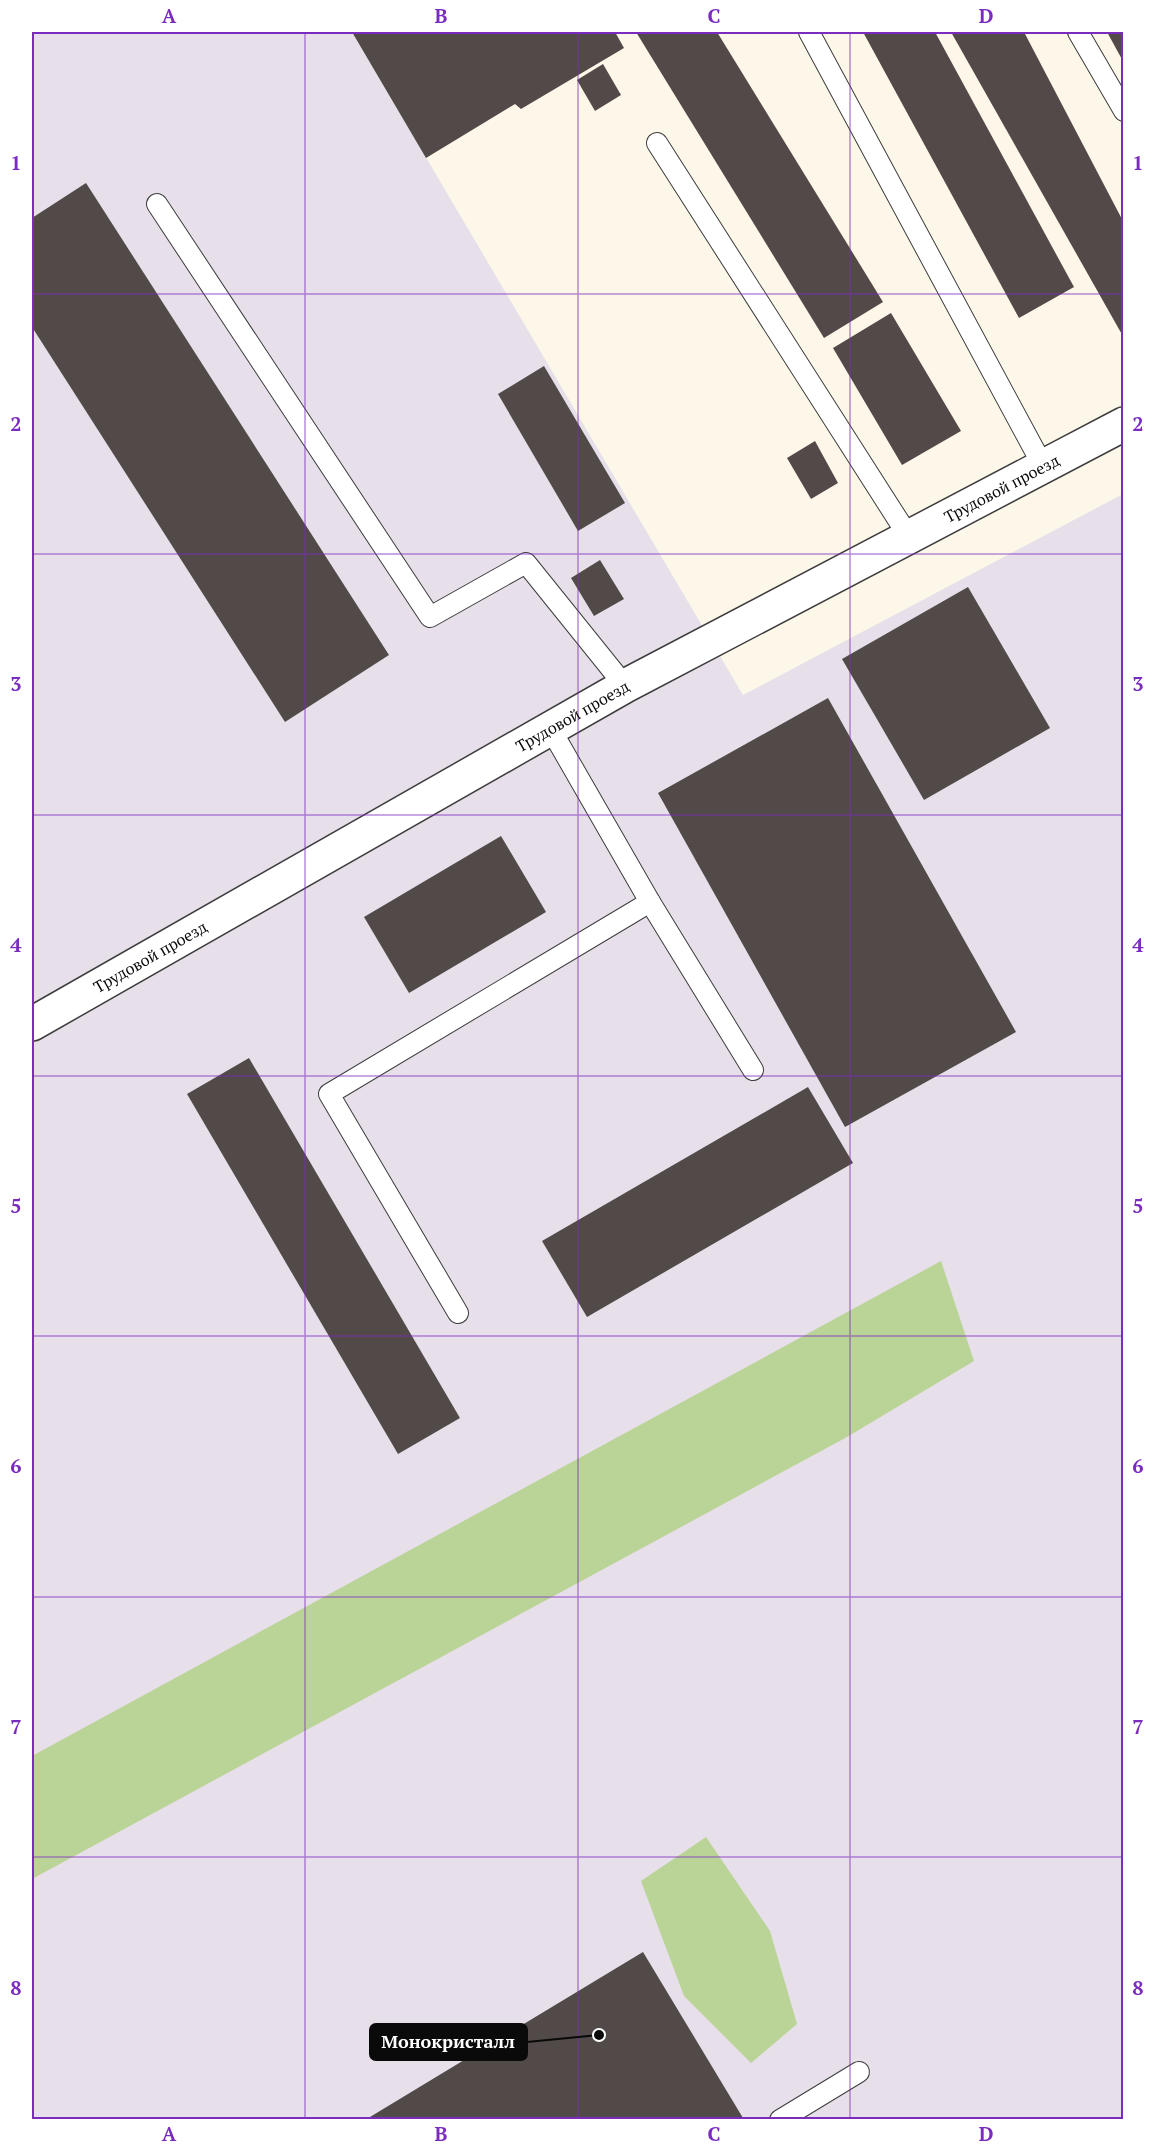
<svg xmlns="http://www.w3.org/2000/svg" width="1155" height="2151" viewBox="0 0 1155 2151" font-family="'PT Serif',serif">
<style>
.industrial{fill:#e7dfe9}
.forest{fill:#bad497}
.building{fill:#524a48}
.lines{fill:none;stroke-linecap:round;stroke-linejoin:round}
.lane-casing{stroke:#3d3d3d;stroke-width:22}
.street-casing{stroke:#3d3d3d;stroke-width:36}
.lane{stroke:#fff;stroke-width:20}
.street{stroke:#fff;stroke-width:33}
.grid{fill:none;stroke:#7b2cbf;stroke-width:1.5;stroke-opacity:0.55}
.labels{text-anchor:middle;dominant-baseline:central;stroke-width:6;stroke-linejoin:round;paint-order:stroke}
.street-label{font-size:16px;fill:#0a0a0a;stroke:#fff}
.leader{fill:none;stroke:#0a0a0a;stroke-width:2}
.callout-dot{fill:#0a0a0a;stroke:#fff;stroke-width:2}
.callout{fill:#0a0a0a;stroke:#0a0a0a;stroke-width:2}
.callout-label{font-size:18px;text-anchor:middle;font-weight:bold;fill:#fff}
.neatline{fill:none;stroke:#7b2cbf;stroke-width:2}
.grid-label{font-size:20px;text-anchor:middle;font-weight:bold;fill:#7b2cbf}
</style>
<rect width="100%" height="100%" fill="#fdf7e9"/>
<!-- industrial -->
<path class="industrial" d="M 32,32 L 352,32 L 743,695 L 1123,494 L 1123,2119 L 32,2120 Z"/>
<!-- forest -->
<g class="forest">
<path d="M 941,1261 L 974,1361 L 847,1437 L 32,1879 L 32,1756 Z"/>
<path d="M 706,1837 L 770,1931 L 797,2024 L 751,2063 L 684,1996 L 641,1881 Z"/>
</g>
<!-- building -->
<g class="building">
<path d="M 352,32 L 615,32 L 624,48 L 521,109 L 515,104 L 426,158 Z"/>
<path d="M 636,32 L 717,32 L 883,302 L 824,338 Z"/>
<path d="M 863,32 L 935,32 L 1074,287 L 1019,318 Z"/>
<path d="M 951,32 L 1024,32 L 1124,223 L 1124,338 Z"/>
<path d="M 1107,32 L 1124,32 L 1124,63 Z"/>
<path d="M 603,64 L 621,95 L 595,111 L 577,80 Z"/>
<path d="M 86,183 L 389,655 L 285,722 L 32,327 L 32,218 Z"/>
<path d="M 891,313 L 961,431 L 902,465 L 833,348 Z"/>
<path d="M 544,366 L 625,503 L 578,531 L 498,394 Z"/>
<path d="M 815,441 L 838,483 L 811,499 L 787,458 Z"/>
<path d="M 600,560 L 624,599 L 594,616 L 571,578 Z"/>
<path d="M 968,587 L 1050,728 L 924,800 L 842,659 Z"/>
<path d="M 828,698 L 1016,1032 L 845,1127 L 658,793 Z"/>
<path d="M 501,836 L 546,912 L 409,993 L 364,917 Z"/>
<path d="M 249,1058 L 460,1418 L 398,1454 L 187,1094 Z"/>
<path d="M 808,1087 L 853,1163 L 587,1317 L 542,1241 Z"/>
<path d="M 643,1952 L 743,2118 L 740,2120 L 365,2120 Z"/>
</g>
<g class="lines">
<!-- lane casing -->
<g class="lane-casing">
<g id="lane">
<path d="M 809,32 L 1043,466"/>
<path d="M 1078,32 L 1124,111"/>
<path d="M 657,143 L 909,537"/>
<path d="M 157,204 L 430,617 L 526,563 L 625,686"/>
<path d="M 550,728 L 650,902 L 753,1070"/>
<path d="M 458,1313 L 329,1094 L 650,902"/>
<path d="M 780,2120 L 859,2072"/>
</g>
</g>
<!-- street casing -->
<g class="street-casing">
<g id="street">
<path id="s1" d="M 32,1024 L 625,686 L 1124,424"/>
</g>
</g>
<!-- lane -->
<use href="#lane" class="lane"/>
<!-- street -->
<use href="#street" class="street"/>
</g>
<!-- grid -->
<path class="grid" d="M 305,32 L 305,2120M 578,32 L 578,2120M 850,32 L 850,2120M 32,294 L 1124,294M 32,554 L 1124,554M 32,815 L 1124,815M 32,1076 L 1124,1076M 32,1336 L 1124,1336M 32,1597 L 1124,1597M 32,1857 L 1124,1857"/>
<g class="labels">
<!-- street labels -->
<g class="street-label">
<text stroke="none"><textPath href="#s1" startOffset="1108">Трудовой проезд</textPath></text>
<text stroke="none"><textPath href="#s1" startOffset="622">Трудовой проезд</textPath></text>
<text stroke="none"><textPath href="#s1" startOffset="136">Трудовой проезд</textPath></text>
</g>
</g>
<!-- callouts -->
<path class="leader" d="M599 2035L527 2042"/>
<circle class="callout-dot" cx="599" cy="2035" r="6"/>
<rect class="callout" x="370" y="2024" width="157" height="36" rx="6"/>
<g class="callout-label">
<text x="448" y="2048">Монокристалл</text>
</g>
<!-- border -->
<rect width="1155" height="2151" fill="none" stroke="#ffffff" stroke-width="66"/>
<rect x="33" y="33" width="1089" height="2085" class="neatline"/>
<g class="grid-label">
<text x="169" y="23">A</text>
<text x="441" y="23">B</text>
<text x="714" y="23">C</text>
<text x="986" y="23">D</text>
<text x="16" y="170">1</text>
<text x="1138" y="170">1</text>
<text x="16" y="431">2</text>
<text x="1138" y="431">2</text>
<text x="16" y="691">3</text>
<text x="1138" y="691">3</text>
<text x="16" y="952">4</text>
<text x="1138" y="952">4</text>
<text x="16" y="1213">5</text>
<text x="1138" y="1213">5</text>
<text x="16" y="1473">6</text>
<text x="1138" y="1473">6</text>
<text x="16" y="1734">7</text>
<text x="1138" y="1734">7</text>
<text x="16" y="1995">8</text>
<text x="1138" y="1995">8</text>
<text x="169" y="2141">A</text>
<text x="441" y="2141">B</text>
<text x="714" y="2141">C</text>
<text x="986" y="2141">D</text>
</g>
</svg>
